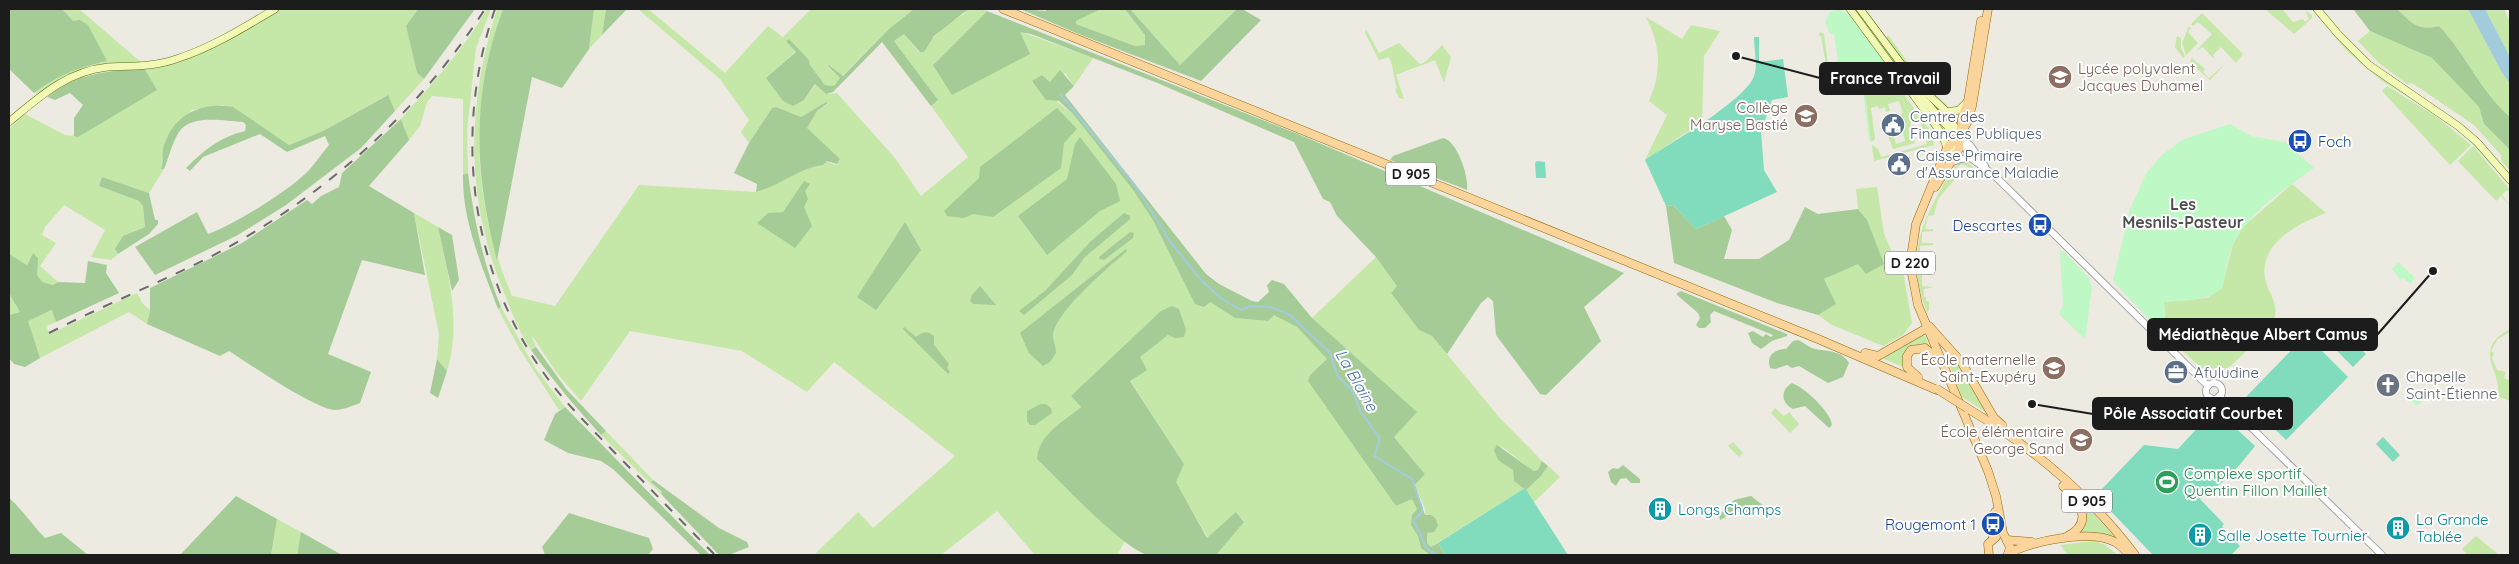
<svg xmlns="http://www.w3.org/2000/svg" width="2519" height="564" viewBox="0 0 2519 564" font-family="Quicksand,sans-serif">
<style>
.grass{fill:#c5e7a7;fill-rule:evenodd}
.forest{fill:#a5cc97}
.park{fill:#bef8c5}
.pitch{fill:#80dcbc}
.water{fill:#a2ccdb}
.lines{fill:none;stroke-linecap:round;stroke-linejoin:round}
.stream{stroke:#a2ccdb;stroke-width:2}
.tertiary-casing{stroke:#a3a3a3;stroke-width:8}
.secondary-casing{stroke:#617006;stroke-width:8}
.primary-casing{stroke:#916702;stroke-width:9}
.tertiary{stroke:#fff;stroke-width:6}
.secondary{stroke:#f2f8b5;stroke-width:7}
.primary{stroke:#fad49a;stroke-width:8}
.rail{stroke:#6a6a6a;stroke-width:2;stroke-dasharray:10 10;stroke-linecap:butt}
.primary-bridge-casing{stroke:#916702;stroke-width:9;stroke-linecap:butt}
.primary-bridge{stroke:#fad49a;stroke-width:8}
.labels{text-anchor:middle;dominant-baseline:central;stroke-width:4;stroke-linejoin:round;paint-order:stroke}
.shield{fill:#fff;stroke:#606060;stroke-width:1}
.shield-label{font-size:14px;font-weight:bold;fill:#1c1c1c}
.education-label{font-size:15px;fill:#785e54;stroke:#fff;text-anchor:end}
.service-label{font-size:15px;fill:#4e5e75;stroke:#fff;text-anchor:start}
.transit-label{font-size:15px;fill:#164399;stroke:#fff;text-anchor:end}
.worship-label{font-size:15px;fill:#5b616d;stroke:#fff;text-anchor:start}
.leisure-label{font-size:15px;fill:#27864d;stroke:#fff;text-anchor:start}
.culture-label{font-size:15px;fill:#0d838f;stroke:#fff;text-anchor:start}
.neighbourhood-label{font-size:16px;font-weight:bold;fill:#4f4f4f;stroke:#fff}
.water-label{font-size:16px;font-style:italic;fill:#4b77a9;stroke:#fff}
.leader{fill:none;stroke:#1c1c1c;stroke-width:2}
.callout-dot{fill:#1c1c1c;stroke:#fff;stroke-width:2}
.callout{fill:#1c1c1c;stroke:#1c1c1c;stroke-width:2}
.callout-label{font-size:16px;text-anchor:middle;font-weight:bold;fill:#fff}
</style>
<rect width="100%" height="100%" fill="#edeae2"/>
<!-- grass -->
<g class="grass">
<path d="M 62,9 L 79,9 L 142,63 C 110,65 87,70 58,81 C 49,85 43,93 34,93 C 58,75 77,68 107,61 Z"/>
<path d="M 279,9 L 418,9 L 406,26 L 417,73 L 424,79 L 395,111 L 387,95 L 323,131 L 289,145 L 223,105 L 192,110 L 163,150 L 164,157 L 161,168 L 164,169 L 149,193 L 102,177 L 99,186 L 139,201 L 143,206 L 145,227 L 134,231 L 115,249 L 118,254 L 111,260 L 91,257 L 105,230 L 64,205 L 45,227 L 42,235 L 56,243 L 40,266 L 58,282 L 54,285 L 41,282 L 37,275 L 32,254 L 27,265 L 9,254 L 9,129 L 25,114 L 65,135 L 78,136 L 156,90 L 144,68 C 198,60 234,37 279,9 Z"/>
<path d="M 487,9 L 491,9 L 476,48 L 467,130 L 468,173 L 463,175 L 463,99 L 432,96 L 427,102 L 420,126 L 409,140 L 401,119 C 432,84 464,49 487,9 Z"/>
<path d="M 497,9 L 503,9 C 468,106 472,202 512,296 L 555,306 L 639,185 L 756,192 C 780,186 799,168 823,165 L 826,161 L 836,165 L 840,160 L 806,128 L 817,111 L 828,104 L 826,102 L 801,117 L 776,107 L 772,108 L 749,143 L 741,132 L 749,120 L 720,79 L 638,9 L 648,9 L 725,73 L 768,26 L 783,37 L 811,9 L 914,9 L 889,29 L 842,76 L 830,65 L 828,67 L 840,78 L 834,86 L 825,85 L 810,65 L 809,60 L 786,41 L 796,51 L 767,78 L 804,100 L 816,84 L 826,94 L 837,93 L 895,158 L 921,196 L 968,157 L 931,106 L 938,100 L 894,41 L 904,34 L 919,52 L 946,25 L 964,14 L 966,9 L 982,9 L 987,11 L 933,65 L 1019,31 L 1093,58 L 1074,86 L 1065,73 L 1050,82 L 1042,75 L 1032,82 L 1073,114 L 1133,190 L 1210,302 L 1235,318 L 1268,321 L 1274,314 L 1297,327 L 1325,356 L 1327,359 L 1310,375 L 1396,506 L 1412,498 L 1417,509 L 1412,515 L 1411,525 L 1418,536 L 1421,548 L 1430,555 L 1216,555 L 1244,521 L 1236,512 L 1208,538 L 1175,481 L 1184,464 L 1130,380 L 1139,357 L 1168,335 L 1186,329 L 1179,309 L 1071,396 L 1081,407 C 1065,421 1038,435 1037,459 L 1091,512 L 1125,541 L 1117,555 L 1035,555 L 997,511 L 941,555 L 814,555 L 858,512 L 873,528 L 955,456 L 834,362 L 807,392 L 742,351 L 630,331 L 581,401 L 556,372 L 531,334 L 536,347 L 531,350 C 520,333 512,314 505,295 C 465,199 466,107 497,9 ZM 804,182 L 803,207 L 758,223 L 768,213 L 783,212 Z"/>
<path d="M 594,9 L 606,9 L 602,35 L 589,49 Z"/>
<path d="M 1101,9 L 1126,9 L 1145,35 L 1145,45 L 1135,46 L 1076,24 L 1076,21 Z"/>
<path d="M 1130,9 L 1237,9 L 1180,65 Z"/>
<path d="M 1853,9 L 1857,9 L 1913,83 L 1945,114 L 1950,122 L 1948,125 L 1907,80 Z"/>
<path d="M 2265,9 L 2282,9 L 2293,22 L 2303,19 L 2305,22 L 2309,19 L 2305,10 L 2312,15 L 2312,18 L 2294,34 Z"/>
<path d="M 2397,9 L 2468,9 L 2501,71 L 2510,84 L 2510,117 C 2480,91 2466,54 2439,26 C 2418,31 2412,23 2397,9 Z"/>
<path d="M 2485,9 L 2504,9 L 2510,22 L 2510,57 Z"/>
<path d="M 2202,13 L 2243,54 L 2236,63 L 2221,47 L 2213,55 L 2214,59 L 2203,47 L 2196,51 L 2212,34 L 2198,22 L 2193,26 L 2191,24 Z"/>
<path d="M 1646,17 L 1682,39 L 1691,25 L 1720,31 L 1704,56 L 1702,122 L 1645,160 L 1667,115 L 1649,101 C 1662,72 1661,46 1646,17 Z"/>
<path d="M 2189,26 L 2191,28 L 2188,32 L 2198,43 L 2186,55 L 2182,43 Z"/>
<path d="M 1366,29 L 1379,53 L 1399,43 L 1420,64 L 1425,62 L 1442,45 L 1451,57 L 1444,83 L 1435,60 C 1422,66 1409,69 1396,75 L 1404,99 L 1399,98 L 1395,89 L 1397,88 C 1393,77 1394,67 1389,57 L 1379,60 L 1365,33 Z"/>
<path d="M 2370,31 L 2432,58 L 2479,107 L 2484,124 L 2510,150 L 2510,171 L 2501,160 L 2501,155 L 2474,125 L 2412,83 L 2407,84 L 2379,63 L 2358,41 Z"/>
<path d="M 1820,32 L 1824,34 L 1829,71 L 1827,73 L 1823,73 L 1827,71 L 1821,36 L 1818,36 Z"/>
<path d="M 1888,35 L 1925,86 L 1951,109 L 1921,85 L 1886,39 Z"/>
<path d="M 2177,36 L 2181,38 L 2181,48 L 2185,56 L 2183,58 L 2175,47 Z"/>
<path d="M 2335,37 L 2388,83 L 2444,118 L 2472,142 L 2510,186 L 2468,139 L 2442,118 L 2382,81 L 2348,52 Z"/>
<path d="M 2193,55 L 2192,58 L 2205,69 L 2203,72 L 2209,78 L 2226,63 L 2211,79 L 2211,81 L 2190,62 Z"/>
<path d="M 1887,71 L 1931,132 L 1934,145 L 1874,161 L 1872,145 L 1878,149 L 1881,157 L 1927,144 L 1920,121 L 1910,123 L 1915,143 L 1893,149 L 1886,130 L 1892,128 L 1896,144 L 1905,141 L 1899,115 L 1903,113 L 1899,101 L 1888,104 L 1890,111 L 1886,112 L 1885,107 L 1879,109 L 1878,106 L 1871,108 L 1875,139 L 1871,142 L 1863,80 L 1874,72 Z"/>
<path d="M 2387,86 L 2437,117 L 2471,145 L 2450,165 L 2382,91 Z"/>
<path d="M 2473,146 L 2510,190 L 2510,193 L 2507,190 L 2502,195 L 2510,206 L 2501,196 L 2496,201 L 2458,161 Z"/>
<path d="M 1960,163 L 1968,163 L 1973,167 L 1972,168 L 1962,164 L 1956,168 L 1955,179 L 1938,199 L 1934,215 L 1928,216 L 1925,229 L 1933,229 L 1933,231 L 1922,232 L 1922,243 L 1933,243 L 1933,245 L 1920,246 L 1920,258 L 1934,257 L 1934,259 L 1920,260 L 1920,272 L 1935,272 L 1922,275 L 1922,286 L 1934,287 L 1924,289 L 1924,297 L 1926,297 L 1926,301 L 1929,301 L 1929,311 L 1927,312 C 1903,253 1924,217 1954,167 Z"/>
<path d="M 2292,184 L 2326,213 C 2299,223 2259,243 2265,278 C 2267,291 2280,305 2274,318 C 2270,329 2228,371 2218,375 C 2213,377 2211,375 2207,373 L 2160,331 L 2166,328 L 2164,302 L 2207,298 L 2222,288 L 2233,244 L 2243,227 Z"/>
<path d="M 1877,187 L 1884,234 L 1899,267 L 1902,266 L 1912,323 L 1903,335 L 1883,346 L 1832,325 L 1818,315 L 1835,304 L 1824,279 L 1858,263 L 1867,220 L 1858,209 L 1856,189 Z"/>
<path d="M 414,213 L 438,227 C 448,274 462,324 447,371 L 437,359 L 439,334 Z"/>
<path d="M 1376,257 L 1398,286 L 1391,293 L 1419,330 L 1432,336 L 1499,417 L 1542,461 L 1538,470 L 1534,471 L 1501,446 L 1504,462 L 1513,470 L 1514,481 L 1525,488 L 1431,547 L 1427,543 L 1425,509 L 1415,485 L 1425,474 L 1394,437 L 1312,318 Z"/>
<path d="M 9,293 L 20,312 L 9,315 Z"/>
<path d="M 137,293 L 143,304 L 150,310 L 147,324 L 129,312 L 40,358 L 27,321 L 53,310 L 56,322 L 46,326 L 50,334 Z"/>
<path d="M 501,307 L 535,368 L 565,407 L 559,410 L 519,348 L 498,309 Z"/>
<path d="M 2510,329 L 2510,332 L 2498,339 L 2491,351 L 2494,353 L 2492,358 L 2497,370 L 2506,372 L 2504,378 L 2510,380 L 2510,401 L 2499,397 C 2500,366 2472,350 2510,329 Z"/>
<path d="M 1923,335 L 1926,337 L 1929,347 L 1922,344 L 1911,346 L 1903,367 L 1884,359 L 1885,356 Z"/>
<path d="M 1942,344 L 1957,361 L 1987,413 L 1961,396 Z"/>
<path d="M 1775,408 L 1784,416 L 1789,412 L 1799,424 L 1790,433 L 1771,413 Z"/>
<path d="M 606,431 L 653,480 L 651,482 L 662,493 L 661,494 L 601,435 Z"/>
<path d="M 1733,442 L 1743,453 L 1739,457 L 1728,446 Z"/>
<path d="M 1548,466 L 1560,477 L 1534,502 L 1526,490 L 1541,476 Z"/>
<path d="M 2086,506 L 2116,538 L 2115,539 L 2097,533 L 2080,534 L 2086,519 Z"/>
<path d="M 277,519 L 301,532 L 297,555 L 271,555 Z"/>
<path d="M 2476,536 L 2499,555 L 2468,555 L 2462,549 Z"/>
<path d="M 2094,541 L 2105,545 L 2118,555 L 2068,555 L 2060,545 Z"/>
</g>
<!-- forest -->
<g class="forest">
<path d="M 9,9 L 62,9 L 73,21 L 80,20 L 88,25 L 107,61 C 77,68 58,75 34,93 L 9,69 Z"/>
<path d="M 418,9 L 475,9 L 424,79 L 417,73 L 406,26 Z"/>
<path d="M 503,9 L 594,9 L 589,49 L 562,88 L 532,77 L 497,260 C 474,172 471,96 503,9 Z"/>
<path d="M 606,9 L 627,9 L 602,35 Z"/>
<path d="M 914,9 L 967,10 L 934,36 L 924,52 L 920,52 L 904,34 L 894,41 L 938,100 L 931,106 L 882,42 L 833,92 L 826,94 L 815,84 L 804,100 L 793,106 L 783,101 L 766,78 L 796,52 L 786,41 L 789,39 L 809,60 L 810,65 L 825,85 L 834,86 L 840,78 L 828,66 L 829,65 L 843,76 L 889,29 Z"/>
<path d="M 1020,9 L 1046,11 L 1046,9 L 1101,9 L 1076,21 L 1076,24 L 1135,46 L 1145,45 L 1145,35 L 1125,9 L 1130,9 L 1180,65 L 1237,9 L 1242,9 L 1261,20 L 1201,81 L 1081,35 Z"/>
<path d="M 2353,9 L 2397,9 C 2412,23 2417,31 2439,26 C 2466,54 2480,91 2510,117 L 2510,150 L 2484,124 L 2479,107 L 2432,58 L 2370,31 Z"/>
<path d="M 987,11 L 1298,134 L 1624,273 L 1584,307 L 1601,341 L 1546,395 L 1540,394 L 1496,335 L 1493,301 L 1488,297 L 1481,303 L 1447,354 L 1432,336 L 1419,330 L 1391,293 L 1397,286 L 1376,257 L 1337,216 L 1330,202 L 1323,199 L 1294,142 L 1155,82 L 1031,34 L 1020,32 L 1030,54 L 952,95 L 933,65 Z"/>
<path d="M 144,68 L 157,90 L 78,137 L 74,136 L 74,118 L 83,105 L 70,93 L 55,100 L 47,97 C 76,73 108,71 144,68 Z"/>
<path d="M 1060,70 L 1074,86 L 1065,95 L 1206,274 L 1219,284 L 1252,301 L 1258,302 L 1269,292 L 1267,285 L 1272,280 L 1284,284 L 1312,318 L 1417,412 L 1394,437 L 1425,474 L 1415,485 L 1425,515 L 1431,515 L 1436,519 L 1438,526 L 1434,532 L 1427,533 L 1427,543 L 1431,547 L 1438,543 L 1445,555 L 1430,555 L 1421,548 L 1418,536 L 1411,525 L 1412,515 L 1417,509 L 1412,499 L 1396,506 L 1308,381 L 1310,375 L 1327,359 L 1297,327 L 1274,315 L 1268,321 L 1235,318 L 1210,302 L 1204,307 L 1195,304 L 1153,220 L 1133,190 L 1073,114 L 1059,101 L 1046,100 L 1032,81 L 1042,75 L 1050,82 Z"/>
<path d="M 388,95 L 395,111 L 361,148 L 286,205 L 238,235 L 155,275 L 135,247 L 197,212 L 208,234 C 234,225 292,189 310,169 C 316,162 322,153 329,145 L 325,136 L 287,152 L 260,134 L 203,157 L 190,171 L 186,168 C 204,150 220,137 245,131 L 246,125 L 243,122 C 224,121 191,114 179,132 C 172,143 169,157 164,169 L 161,169 C 164,159 162,158 163,149 C 163,146 166,141 167,138 C 178,112 206,102 233,107 L 289,145 L 323,131 Z"/>
<path d="M 826,102 L 828,103 L 817,111 L 807,128 L 840,159 L 837,164 L 827,161 L 823,165 C 799,168 780,186 756,192 L 757,184 L 734,173 L 749,143 L 772,108 L 776,107 L 801,117 Z"/>
<path d="M 1057,108 L 1077,129 L 1064,143 L 1061,168 L 993,217 L 973,214 L 964,218 L 947,216 L 944,211 L 979,178 L 980,167 Z"/>
<path d="M 401,119 L 409,140 L 369,186 L 414,213 L 425,275 L 362,260 L 328,354 L 371,372 L 360,403 C 352,406 343,410 334,410 C 311,407 251,365 229,351 L 220,356 L 147,324 L 150,310 L 150,288 L 242,243 L 307,200 L 312,204 L 321,196 L 339,187 L 342,173 Z"/>
<path d="M 1080,137 L 1116,184 L 1120,201 L 1100,211 L 1047,255 L 1018,216 L 1067,179 L 1075,144 Z"/>
<path d="M 1443,138 C 1457,140 1469,177 1467,190 L 1390,160 L 1393,156 Z"/>
<path d="M 468,173 C 474,220 483,263 501,307 L 498,309 C 482,266 462,221 463,175 Z"/>
<path d="M 102,177 L 149,193 L 155,220 L 158,220 L 158,224 L 149,234 L 118,254 L 115,249 L 123,236 L 145,227 L 143,206 L 139,201 L 99,186 Z"/>
<path d="M 804,181 L 810,184 L 805,191 L 808,199 L 804,207 L 812,226 L 795,248 L 757,223 L 768,213 L 783,212 Z"/>
<path d="M 1673,205 L 1696,229 L 1724,216 L 1732,230 L 1724,259 L 1759,259 L 1789,240 L 1805,207 L 1818,214 L 1858,209 L 1867,220 L 1884,264 L 1866,274 L 1858,264 L 1824,279 L 1836,304 L 1818,315 L 1777,303 L 1674,263 L 1666,206 Z"/>
<path d="M 1124,213 L 1130,216 L 1130,219 L 1084,258 L 1072,275 L 1024,315 L 1019,311 L 1045,291 L 1091,241 Z"/>
<path d="M 905,222 L 921,250 L 876,310 L 857,297 Z"/>
<path d="M 438,227 L 452,235 L 459,280 L 452,291 Z"/>
<path d="M 1130,232 L 1134,233 L 1133,238 L 1104,260 L 1100,259 L 1099,257 Z"/>
<path d="M 1126,249 L 1127,251 C 1110,266 1051,315 1053,338 C 1054,343 1056,347 1056,353 L 1050,362 L 1043,366 L 1029,353 L 1020,333 Z"/>
<path d="M 33,253 L 38,258 L 37,275 L 42,282 L 53,285 L 58,282 L 85,283 L 88,261 L 107,265 L 106,273 L 119,293 L 56,322 L 52,310 L 28,321 L 40,358 L 25,367 L 14,364 L 9,358 L 9,315 L 20,312 L 9,293 L 9,254 L 27,265 Z"/>
<path d="M 980,286 L 996,305 L 973,304 L 970,301 L 972,295 Z"/>
<path d="M 1681,291 L 1787,334 L 1787,336 L 1772,341 L 1761,349 L 1752,343 L 1748,333 L 1753,331 L 1763,337 L 1766,334 L 1771,337 L 1773,335 L 1714,311 L 1710,315 L 1711,322 L 1705,328 L 1699,328 L 1696,325 L 1700,318 L 1698,313 L 1677,295 L 1677,293 Z"/>
<path d="M 1172,306 L 1179,309 L 1186,329 L 1184,337 L 1175,338 L 1168,335 L 1140,357 L 1147,370 L 1130,381 L 1184,464 L 1176,482 L 1207,538 L 1236,512 L 1244,522 L 1216,555 C 1203,555 1157,558 1147,555 C 1119,545 1061,482 1037,459 C 1038,435 1064,421 1081,407 L 1071,396 L 1161,311 Z"/>
<path d="M 904,327 L 916,337 C 923,332 926,330 934,336 L 934,345 L 949,364 L 947,368 L 950,372 L 948,374 L 903,329 Z"/>
<path d="M 1798,340 C 1803,342 1807,346 1812,348 C 1825,352 1841,349 1849,363 L 1843,377 L 1828,383 L 1799,366 L 1792,368 L 1787,365 L 1775,369 L 1770,368 C 1766,356 1774,349 1786,349 L 1793,341 Z"/>
<path d="M 536,347 L 567,390 L 606,431 L 601,435 C 576,408 553,380 531,350 Z"/>
<path d="M 437,359 L 447,371 L 438,398 L 430,393 Z"/>
<path d="M 1792,383 C 1805,388 1831,412 1832,425 L 1829,428 L 1805,406 L 1793,409 C 1781,403 1780,390 1792,383 Z"/>
<path d="M 1041,404 L 1046,404 L 1051,408 L 1052,413 L 1035,425 L 1030,425 L 1027,421 L 1027,411 Z"/>
<path d="M 565,407 L 710,555 L 701,555 L 613,469 L 601,461 L 568,453 L 544,440 L 555,414 Z"/>
<path d="M 1497,445 L 1534,471 L 1538,470 L 1542,461 L 1548,466 L 1541,476 L 1526,490 L 1514,481 L 1513,470 L 1498,460 L 1494,450 Z"/>
<path d="M 1623,465 L 1640,479 L 1640,483 L 1631,483 L 1626,478 L 1620,479 L 1616,486 L 1611,482 L 1608,472 L 1613,468 L 1618,469 Z"/>
<path d="M 653,480 L 719,528 L 747,542 L 749,547 L 729,555 L 719,555 L 661,494 L 662,492 L 651,482 Z"/>
<path d="M 236,496 L 277,519 L 271,555 L 180,555 Z"/>
<path d="M 1751,496 L 1765,507 L 1760,513 L 1753,506 L 1750,507 L 1748,516 L 1736,511 L 1720,520 L 1719,515 L 1734,500 Z"/>
<path d="M 9,498 C 23,510 32,525 45,538 L 61,533 L 88,555 L 9,555 Z"/>
<path d="M 569,513 L 649,538 L 653,549 L 648,555 L 545,555 L 542,547 Z"/>
<path d="M 301,532 L 342,555 L 297,555 Z"/>
</g>
<!-- park -->
<g class="park">
<path d="M 1839,9 L 1845,13 L 1849,12 L 1889,68 L 1887,71 L 1874,72 L 1863,80 L 1871,142 L 1869,141 L 1863,91 L 1859,91 L 1855,77 L 1836,66 L 1834,62 L 1838,61 L 1834,34 L 1830,34 L 1825,22 L 1830,12 Z"/>
<path d="M 2230,124 L 2251,136 L 2285,142 L 2314,168 C 2286,188 2250,211 2234,242 C 2227,256 2226,274 2222,288 C 2207,302 2184,300 2164,302 L 2166,329 L 2160,331 L 2113,281 L 2130,209 L 2147,172 L 2163,154 L 2184,139 Z"/>
<path d="M 2062,250 L 2088,277 L 2092,288 L 2085,339 L 2059,314 L 2063,305 L 2060,253 Z"/>
<path d="M 2398,262 L 2415,278 L 2410,284 L 2403,278 L 2401,280 L 2392,269 Z"/>
<path d="M 2414,392 L 2423,401 L 2417,406 L 2408,398 Z"/>
</g>
<!-- pitch -->
<g class="pitch">
<path d="M 1754,37 L 1759,37 L 1759,62 L 1783,59 L 1788,97 L 1772,100 L 1761,132 L 1764,170 L 1777,192 L 1696,229 L 1673,205 L 1666,206 L 1645,160 C 1669,144 1745,101 1754,76 C 1758,66 1754,48 1754,37 Z"/>
<path d="M 1537,161 L 1545,162 L 1546,178 L 1536,178 L 1535,163 Z"/>
<path d="M 2342,330 L 2366,354 L 2353,367 L 2329,343 Z"/>
<path d="M 2306,335 L 2348,377 L 2286,440 L 2244,399 Z"/>
<path d="M 2215,409 L 2255,446 C 2237,469 2224,483 2200,499 L 2224,524 L 2222,526 L 2227,534 L 2240,546 L 2231,555 L 2153,555 L 2103,503 L 2102,489 L 2144,445 L 2178,449 Z"/>
<path d="M 2383,437 L 2400,455 L 2393,462 L 2376,444 Z"/>
<path d="M 1525,488 L 1568,555 L 1445,555 L 1438,543 Z"/>
</g>
<!-- water -->
<path class="water" d="M 2468,9 L 2485,9 L 2510,57 L 2510,84 L 2501,71 Z"/>
<g class="lines">
<!-- stream -->
<path class="stream" d="M 1060,94 L 1137,188 L 1171,243 L 1202,281 L 1222,299 L 1241,310 L 1249,306 L 1270,307 L 1290,315 L 1330,353 L 1337,375 L 1353,392 L 1361,412 L 1380,439 L 1374,456 L 1412,479 L 1422,508 L 1422,512 L 1414,520 C 1415,526 1419,530 1421,535 C 1425,548 1426,550 1438,555"/>
<!-- tertiary casing -->
<g class="tertiary-casing">
<g id="tertiary">
<path d="M 1959,136 L 1970,145 L 1985,166"/>
<path d="M 1961,140 L 1971,158 L 1995,176 L 2208,386"/>
<path d="M 1950,163 L 1960,159 L 1971,158"/>
<circle cx="2214" cy="391" r="8"/>
<path d="M 2219,396 L 2382,555"/>
</g>
</g>
<!-- secondary casing -->
<g class="secondary-casing">
<g id="secondary">
<path d="M 1850,9 L 1942,134 L 1947,148"/>
<path d="M 1860,9 L 1914,81 L 1947,112 L 1959,136"/>
<path d="M 2317,9 L 2338,34 L 2369,65 L 2458,126 L 2477,142 L 2510,180"/>
<path d="M 1909,87 C 1929,99 1939,123 1959,136"/>
<path d="M 1947,112 L 1959,110 L 1968,101"/>
<path d="M 9,122 C 39,97 67,71 108,67 C 130,66 154,67 176,59 C 211,48 243,28 275,9"/>
<path d="M 1950,159 L 1959,137"/>
</g>
</g>
<!-- primary casing -->
<g class="primary-casing">
<g id="primary">
<path d="M 1003,9 L 1818,339 L 1937,390"/>
<path d="M 1988,9 L 1972,106 L 1967,123 L 1959,136 L 1947,148 L 1916,224 L 1910,264 L 1918,305 L 1988,471 L 1996,496 L 2003,533 L 2010,547 L 2008,555"/>
<path d="M 1935,187 L 1959,149 L 1962,119 L 1968,101 L 1981,21"/>
<path d="M 1929,326 L 1962,363 L 1994,418 L 2002,425"/>
<path d="M 1865,353 L 1878,356 L 1927,328"/>
<path d="M 1918,377 L 1907,367 L 1907,356 L 1911,350 L 1925,348 L 1938,359"/>
<path d="M 1967,408 C 2030,446 2091,496 2135,555"/>
<path d="M 2063,486 C 2080,503 2095,523 2066,537"/>
<path d="M 1993,538 L 1995,512"/>
<path d="M 2007,540 L 2032,542"/>
<path d="M 2008,554 C 2031,541 2091,529 2115,542 C 2120,545 2125,550 2129,555"/>
<path d="M 1989,555 L 1988,544 L 1996,537"/>
</g>
</g>
<!-- tertiary -->
<use href="#tertiary" class="tertiary"/>
<!-- secondary -->
<use href="#secondary" class="secondary"/>
<!-- primary -->
<use href="#primary" class="primary"/>
<!-- rail -->
<g class="rail">
<path d="M 495,9 C 452,133 470,277 551,383 C 571,409 594,431 617,455 C 650,488 682,522 715,555"/>
<path d="M 49,333 C 102,306 157,284 210,257 C 321,199 417,115 485,9"/>
</g>
<!-- primary-bridge casing -->
<g class="primary-bridge-casing">
<path id="primary-bridge" d="M 1937,389 L 1967,408"/>
</g>
<!-- primary-bridge -->
<use href="#primary-bridge" class="primary-bridge"/>
</g>
<!-- icons -->
<defs>
<g id="school-disc" transform="scale(1.25)"><circle r="9.5" fill="#8d6e63" stroke="#fff"/><path d="M0-5L7-2L0 1L-7-2ZM-4 1L0 2.5L4 1V4Q0 6-4 4Z" fill="#fff"/></g>
<g id="civic-disc" transform="scale(1.25)"><circle r="9.5" fill="#5c6f8a" stroke="#fff"/><path d="M-.6-6.5H3V-4.5H.6V-3L4-1V1h2V6H-6V1h2V-1L-.6-3ZM-1.2 2.5V6h2.4V2.5Z" fill="#fff"/></g>
<g id="bus-disc" transform="scale(1.25)"><circle r="9.5" fill="#1a4fb4" stroke="#fff"/><path d="M-5-6H5V4H4V6H2V4H-2V6H-4V4H-5ZM-3.5-4V0h7V-4ZM-3.5 1.2v1.5H-2V1.2ZM2 1.2v1.5H3.5V1.2Z" fill="#fff"/></g>
<g id="office-disc" transform="scale(1.25)"><circle r="9.5" fill="#5c6f8a" stroke="#fff"/><path d="M-6-3h4V-5.5h4V-3h4V5H-6ZM-1-4.5V-3h2v-1.5ZM-6 0V1H6V0Z" fill="#fff"/></g>
<g id="church-disc" transform="scale(1.25)"><circle r="9.5" fill="#6b7280" stroke="#fff"/><path d="M-1.2-6h2.4v3.5h3.3v2.4h-3.3V6h-2.4V-.1h-3.3v-2.4h3.3Z" fill="#fff"/></g>
<g id="stadium-disc" transform="scale(1.25)"><circle r="9.5" fill="#2e9e5b" stroke="#fff"/><path d="M0-5a6.5 5 0 1 0 0 10a6.5 5 0 1 0 0-10ZM-3.5-1.8h7v3.6h-7Z" fill="#fff"/></g>
<g id="building-disc" transform="scale(1.25)"><circle r="9.5" fill="#0f9aa8" stroke="#fff"/><path d="M-4-6H4V6H1V3H-1V6H-4ZM-2.5-4.3h1.7v1.8h-1.7ZM.8-4.3h1.7v1.8H.8ZM-2.5-1h1.7V.8h-1.7ZM.8-1h1.7V.8H.8Z" fill="#fff"/></g>
</defs>
<g fill-rule="evenodd">
<use href="#school-disc" x="2060" y="77"/>
<use href="#school-disc" x="1806" y="116"/>
<use href="#civic-disc" x="1893" y="125"/>
<use href="#bus-disc" x="2300" y="141"/>
<use href="#civic-disc" x="1899" y="164"/>
<use href="#bus-disc" x="2040" y="225"/>
<use href="#school-disc" x="2054" y="368"/>
<use href="#office-disc" x="2176" y="372"/>
<use href="#church-disc" x="2388" y="385"/>
<use href="#school-disc" x="2081" y="440"/>
<use href="#stadium-disc" x="2167" y="482"/>
<use href="#building-disc" x="1660" y="509"/>
<use href="#bus-disc" x="1993" y="524"/>
<use href="#building-disc" x="2398" y="528"/>
<use href="#building-disc" x="2200" y="535"/>
</g>
<g class="labels">
<!-- shield labels -->
<g class="shield">
<rect x="1386" y="162.5" width="50" height="23" rx="4"/>
<rect x="1885" y="251.5" width="50" height="23" rx="4"/>
<rect x="2062" y="489.5" width="50" height="23" rx="4"/>
</g>
<g class="shield-label">
<text x="1411" y="174">D 905</text>
<text x="1910" y="263">D 220</text>
<text x="2087" y="501">D 905</text>
</g>
<!-- education labels -->
<g class="education-label">
<text x="2078" y="68" text-anchor="start">Lycée polyvalent<tspan x="2078" dy="17">Jacques Duhamel</tspan></text>
<text x="1788" y="107">Collège<tspan x="1788" dy="17">Maryse Bastié</tspan></text>
<text x="2036" y="359">École maternelle<tspan x="2036" dy="17">Saint-Exupéry</tspan></text>
<text x="2064" y="431">École élémentaire<tspan x="2064" dy="17">George Sand</tspan></text>
</g>
<!-- service labels -->
<g class="service-label">
<text x="1910" y="116">Centre des<tspan x="1910" dy="17">Finances Publiques</tspan></text>
<text x="1916" y="155">Caisse Primaire<tspan x="1916" dy="17">d'Assurance Maladie</tspan></text>
<text x="2194" y="372">Afuludine</text>
</g>
<!-- transit labels -->
<g class="transit-label">
<text x="2318" y="141" text-anchor="start">Foch</text>
<text x="2022" y="225">Descartes</text>
<text x="1976" y="524">Rougemont 1</text>
</g>
<!-- worship labels -->
<g class="worship-label">
<text x="2406" y="376">Chapelle<tspan x="2406" dy="17">Saint-Étienne</tspan></text>
</g>
<!-- leisure labels -->
<g class="leisure-label">
<text x="2184" y="473">Complexe sportif<tspan x="2184" dy="17">Quentin Fillon Maillet</tspan></text>
</g>
<!-- culture labels -->
<g class="culture-label">
<text x="1678" y="509">Longs Champs</text>
<text x="2416" y="519">La Grande<tspan x="2416" dy="17">Tablée</tspan></text>
<text x="2218" y="535">Salle Josette Tournier</text>
</g>
<!-- neighbourhood labels -->
<g class="neighbourhood-label">
<text x="2183" y="204">Les<tspan x="2183" dy="18">Mesnils-Pasteur</tspan></text>
</g>
<!-- water labels -->
<g class="water-label">
<text transform="translate(1357 380) rotate(60)">La Blaine</text>
</g>
</g>
<!-- callouts -->
<path class="leader" d="M1736 56L1820 78M2433 271L2377 335M2032 404L2093 414"/>
<g class="callout-dot">
<circle cx="1736" cy="56" r="5"/>
<circle cx="2433" cy="271" r="5"/>
<circle cx="2032" cy="404" r="5"/>
</g>
<g class="callout">
<rect x="1820" y="63" width="130" height="31" rx="5"/>
<rect x="2148" y="319" width="229" height="31" rx="5"/>
<rect x="2093" y="398" width="199" height="31" rx="5"/>
</g>
<g class="callout-label">
<text x="1885" y="84">France Travail</text>
<text x="2263" y="340">Médiathèque Albert Camus</text>
<text x="2193" y="419">Pôle Associatif Courbet</text>
</g>
<!-- border -->
<rect width="2519" height="564" fill="none" stroke="#1c1c1c" stroke-width="20"/>
</svg>
